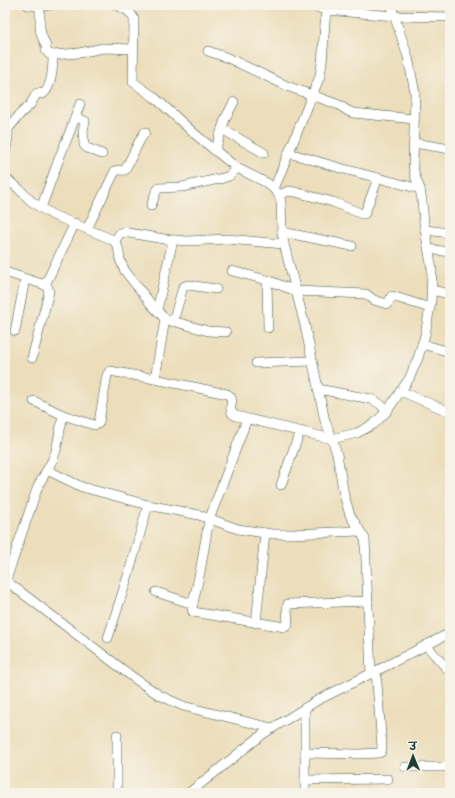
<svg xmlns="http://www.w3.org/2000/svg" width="455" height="798" viewBox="0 0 455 798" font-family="Caveat,'Playpen Sans Deva',sans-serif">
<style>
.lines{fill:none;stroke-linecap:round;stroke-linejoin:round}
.street-casing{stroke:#3e5548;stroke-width:10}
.street{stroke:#fff;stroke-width:9}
</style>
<rect width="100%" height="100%" fill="#f7f3e8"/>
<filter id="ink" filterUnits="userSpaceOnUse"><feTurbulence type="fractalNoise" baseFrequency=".025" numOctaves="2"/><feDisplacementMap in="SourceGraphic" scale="8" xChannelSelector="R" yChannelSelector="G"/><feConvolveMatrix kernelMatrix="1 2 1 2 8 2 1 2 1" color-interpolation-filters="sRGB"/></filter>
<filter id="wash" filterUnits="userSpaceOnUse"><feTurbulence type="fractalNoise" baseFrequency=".012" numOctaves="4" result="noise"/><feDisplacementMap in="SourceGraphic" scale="16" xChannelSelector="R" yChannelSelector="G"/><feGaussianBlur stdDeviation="0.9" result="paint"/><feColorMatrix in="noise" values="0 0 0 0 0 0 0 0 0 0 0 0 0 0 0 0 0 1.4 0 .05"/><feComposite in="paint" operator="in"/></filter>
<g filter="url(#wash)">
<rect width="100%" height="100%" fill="#ecdebb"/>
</g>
<g filter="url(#ink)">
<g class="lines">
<!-- street casing -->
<g class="street-casing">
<g id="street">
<path d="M 28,5 L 40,6 L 51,5"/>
<path d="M 116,5 C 125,8 130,11 134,19 L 133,82 L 154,97 L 196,135 L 237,168 L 267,183 L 274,189 L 279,195 L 281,202 L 282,232 L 284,244 L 305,326 L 325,421 L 332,439 L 337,454 L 344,495 L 350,515 L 365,539 L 371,674"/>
<path d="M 308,5 L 326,10 L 394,16 L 450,17"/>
<path d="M 40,6 L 40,27 L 41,34 L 46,46 L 46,50 L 49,54 L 52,55 L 79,53 L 103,48 L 133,49"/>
<path d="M 208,51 L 228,58 L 287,86 L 339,105 L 348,111 L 353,113 L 414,119"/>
<path d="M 450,98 L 450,96"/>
<path d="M 5,115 L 8,129 L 8,138 L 5,153"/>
<path d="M 76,117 L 85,121 L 83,131 L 84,145 L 87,148 L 102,154"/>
<path d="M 8,129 L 21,113 L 30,105 L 37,93 L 43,94 C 52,87 53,66 53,55"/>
<path d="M 222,129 L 264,153"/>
<path d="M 414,143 L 450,149"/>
<path d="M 215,151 L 225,119 L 234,102"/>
<path d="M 289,153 L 340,168 L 420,189"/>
<path d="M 5,178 L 18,188 L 31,201 L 41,208 L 53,215 L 111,239 C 120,245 118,249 120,259 C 121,263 123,267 125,271 L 151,304 L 165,319 L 155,379 L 227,394 C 238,400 224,410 236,416 L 332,439 L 357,433 L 374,424 L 387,411 L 409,379 L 418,358 L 425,335 L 431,301 L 432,270 L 424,223 L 422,201 L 420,189 L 415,176 L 413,165 L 415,93 L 408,57 L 393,12 L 392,5"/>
<path d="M 274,189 L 320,76 L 322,63 L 326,10"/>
<path d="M 279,195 L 288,191 L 295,192 L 333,202 L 362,214 L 364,214 L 365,213 L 378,178"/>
<path d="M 151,206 L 156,192 L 159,188 L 182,187 L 223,178 L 229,176 L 237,168"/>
<path d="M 41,208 L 60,156 L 69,134 L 80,104"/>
<path d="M 87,229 L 115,171 C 119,169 122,171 125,170 L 140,140 L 145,132"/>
<path d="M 425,230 L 450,233"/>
<path d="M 282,232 L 352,246"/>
<path d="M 115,241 L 120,233 L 123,232 L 164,239 L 187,241 L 227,239 L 284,244"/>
<path d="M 428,249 L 450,252"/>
<path d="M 232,271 L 267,280 L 296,291 L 366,294 L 374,300 L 387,304 L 389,302 L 391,297 L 392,296 L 430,308"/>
<path d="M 5,272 L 45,285 L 75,223"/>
<path d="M 267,280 L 268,328"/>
<path d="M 431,290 L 450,294"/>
<path d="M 157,310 L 173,240"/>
<path d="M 169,320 L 208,331 L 226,332"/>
<path d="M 173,322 L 183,287 L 188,285 L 216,289"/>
<path d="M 15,331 L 25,279"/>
<path d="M 422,344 L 450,352"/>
<path d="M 32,358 L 49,292 L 48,288 L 45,285"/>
<path d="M 256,363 L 312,361"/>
<path d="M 318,389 L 371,399 L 380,404 L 387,411"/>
<path d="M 400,391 L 450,412"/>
<path d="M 34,401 L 63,415"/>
<path d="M 247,419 L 209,520 L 200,572 L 192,608 L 193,612 L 285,627 L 287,626 L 288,625 L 287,608 L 288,604 L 368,601"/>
<path d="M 47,470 L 82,487 L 148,505 L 199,515 L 238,529 L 272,534 L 292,534 L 359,531"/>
<path d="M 281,485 L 300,431"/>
<path d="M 5,580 L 134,678 L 159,695 L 183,706 L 272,728"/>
<path d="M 6,580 L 38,486 L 52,461 L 56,451 L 63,415 L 94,425 L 98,424 L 99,422 L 107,375 L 110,371 L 155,379"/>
<path d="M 156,592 L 193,604"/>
<path d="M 256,623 L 265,533"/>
<path d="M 108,638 L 130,569 L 148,505"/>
<path d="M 426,645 L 450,672"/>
<path d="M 305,708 L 305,793"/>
<path d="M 305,753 L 359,754 L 379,753 L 381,752 L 382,747 L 376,671"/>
<path d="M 405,767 L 450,767"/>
<path d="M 305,780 L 388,779"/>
<path d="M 117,793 L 117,735"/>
<path d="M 189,793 L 263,734 L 318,700 L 376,671 L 450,633"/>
</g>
</g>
<!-- street -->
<use href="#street" class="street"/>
</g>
</g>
<!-- margin -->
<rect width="455" height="798" fill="none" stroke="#f7f3e8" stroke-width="20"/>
<!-- north arrow -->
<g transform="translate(413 756) rotate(359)" stroke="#f7f3e8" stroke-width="3" paint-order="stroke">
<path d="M0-3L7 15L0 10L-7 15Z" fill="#1f3d34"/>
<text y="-6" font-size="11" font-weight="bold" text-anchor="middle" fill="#1f3d34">उ</text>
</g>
</svg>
